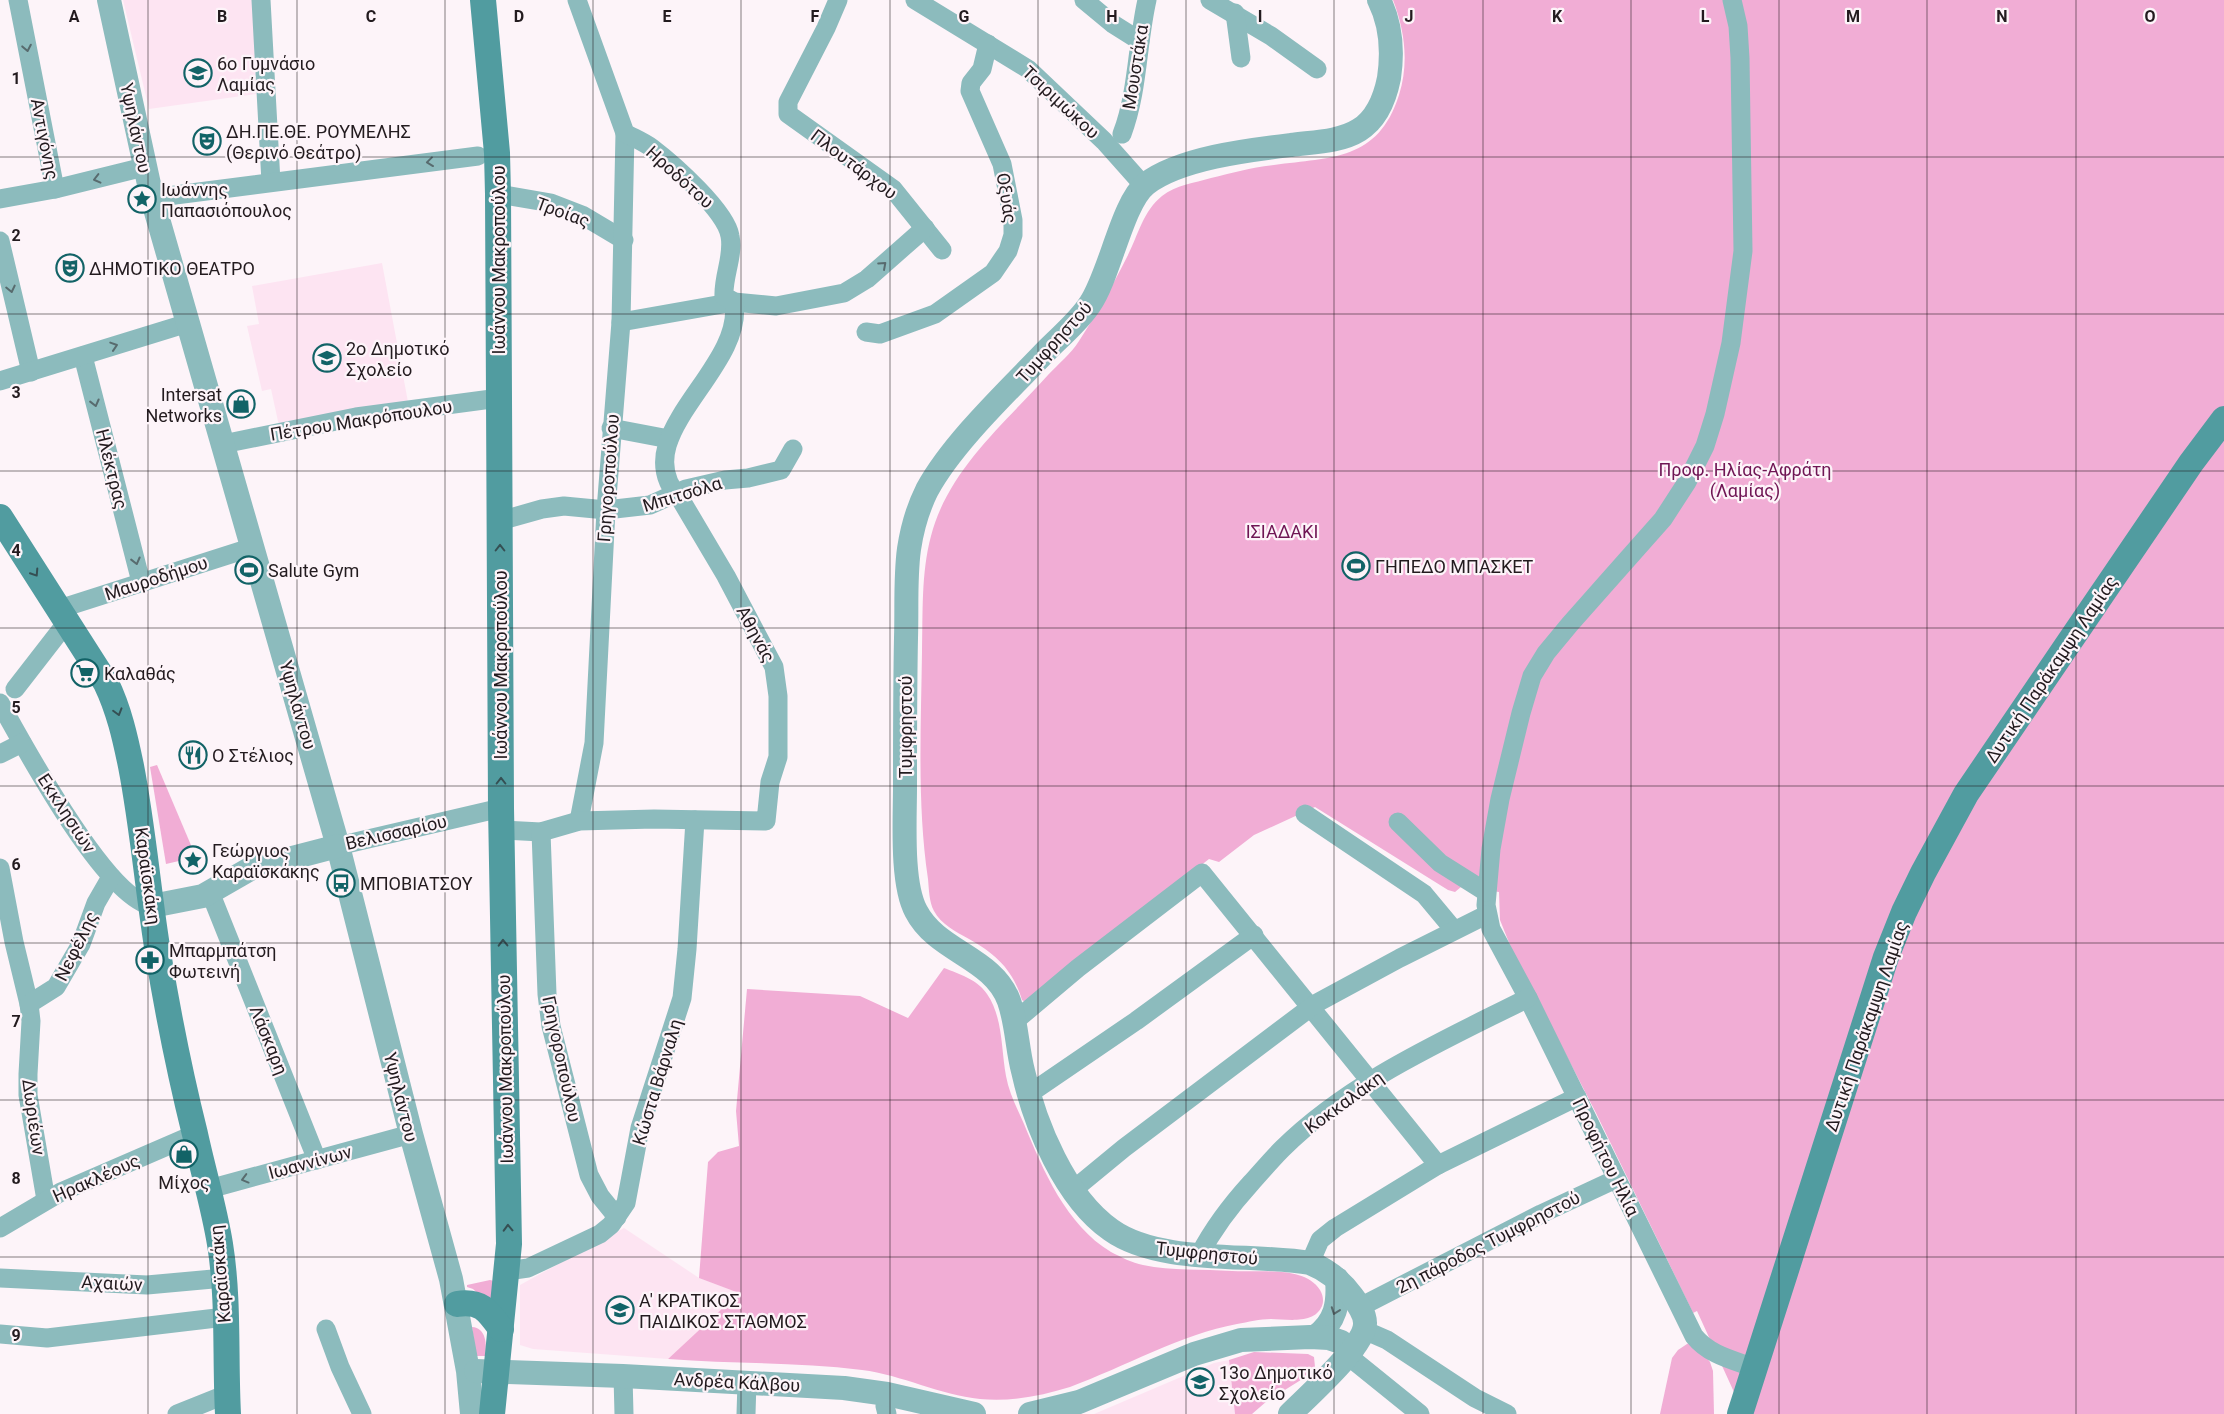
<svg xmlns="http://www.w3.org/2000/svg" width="2224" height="1414" viewBox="0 0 2224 1414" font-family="Roboto,sans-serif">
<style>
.built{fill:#fde4f2}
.green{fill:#f1add5}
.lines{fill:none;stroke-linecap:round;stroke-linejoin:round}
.minor{stroke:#8cbbbd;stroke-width:19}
.tertiary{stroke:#8cbbbd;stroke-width:24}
.secondary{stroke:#519ca0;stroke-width:26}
.oneway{stroke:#586b6e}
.oneway2{stroke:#354f53}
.grid{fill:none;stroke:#231b1f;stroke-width:1;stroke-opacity:0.55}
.labels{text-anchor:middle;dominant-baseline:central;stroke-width:4.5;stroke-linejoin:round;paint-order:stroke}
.poi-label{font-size:18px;fill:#231b1f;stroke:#fdf4f9;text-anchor:start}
.street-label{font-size:18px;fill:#231b1f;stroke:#fdf4f9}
.park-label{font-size:18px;fill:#6f1554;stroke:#fdf4f9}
.grid-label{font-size:16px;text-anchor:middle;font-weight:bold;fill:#231b1f;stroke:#fdf4f9;stroke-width:4.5;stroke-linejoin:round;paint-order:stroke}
</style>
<rect width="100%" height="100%" fill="#fdf4f9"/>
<!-- built -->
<g class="built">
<path d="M 123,0 L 253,0 L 256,94 L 149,109 Z"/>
<path d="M 382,263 L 408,402 L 279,426 L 271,389 L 262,391 L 247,326 L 259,324 L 252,286 Z"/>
<path d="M 624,1228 L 699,1278 L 740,1293 L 668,1359 L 533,1349 L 520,1345 L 520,1285 Z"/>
<path d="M 1229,1360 L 1235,1414 L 1094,1414 L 1214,1363 Z"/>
</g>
<!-- green -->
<g class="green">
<path d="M 1393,0 L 2224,0 L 2224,1414 L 1744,1414 L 1697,1311 L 1693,1313 L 1596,1113 L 1512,950 L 1500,920 L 1499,892 L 1461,887 L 1455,892 L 1448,890 L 1315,807 L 1254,835 L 1219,862 L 1209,859 L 1027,1003 L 1022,1000 C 1013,970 996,954 969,939 C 956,932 941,924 934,911 C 929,902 929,889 928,879 C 917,805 921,727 922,652 C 923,614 921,573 931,536 C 948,470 1004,424 1048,375 C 1058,364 1071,354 1079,341 C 1096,315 1113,285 1127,257 C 1138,236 1143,211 1162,196 C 1176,185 1194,183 1211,178 C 1232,173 1252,167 1274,165 C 1332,157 1378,161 1399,95 C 1409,63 1405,31 1393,0 Z"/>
<path d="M 157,765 L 196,857 L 166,864 L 150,767 Z"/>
<path d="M 944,968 C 959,974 977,979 987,994 C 1003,1017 1001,1049 1006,1076 C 1009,1093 1017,1108 1024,1124 C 1043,1170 1066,1225 1111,1252 C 1121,1257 1132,1263 1143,1265 C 1172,1271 1203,1269 1232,1271 C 1258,1273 1304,1265 1320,1290 C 1323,1295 1324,1301 1322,1306 C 1314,1325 1286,1319 1271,1319 C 1260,1319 1248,1322 1237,1324 C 1182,1334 1124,1367 1070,1387 C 1041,1396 1011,1402 980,1399 C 940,1395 902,1375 862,1370 C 798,1362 732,1364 668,1359 L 739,1293 L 699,1278 L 708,1162 L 718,1152 L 739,1146 L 736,1111 L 747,989 L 860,996 L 908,1018 Z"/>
<path d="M 490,1280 L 494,1281 L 494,1309 L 473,1289 L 467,1287 L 467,1285 Z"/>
<path d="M 472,1327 C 486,1328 487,1344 485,1356 L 476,1356 Z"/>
<path d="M 1693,1340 L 1710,1362 L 1713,1371 L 1714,1414 L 1660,1414 L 1672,1358 L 1678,1350 Z"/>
<path d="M 1254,1352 L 1308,1354 L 1314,1357 L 1315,1367 L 1312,1373 L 1267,1401 L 1252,1414 L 1235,1414 L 1229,1360 Z"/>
</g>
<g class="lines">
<!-- minor -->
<g class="minor">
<path d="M 18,0 L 55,189"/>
<path d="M 261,0 L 271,182"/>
<path d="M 838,0 L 826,28 L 788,102 L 788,114 L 893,189 L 942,250"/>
<path d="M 915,0 L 1028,69 L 1104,141 L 1144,186"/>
<path d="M 1084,0 L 1113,24 L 1140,41"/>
<path d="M 1210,0 L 1271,36 L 1317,69"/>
<path d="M 1732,0 L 1738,26 L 1740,58 L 1743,251 L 1731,343 L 1715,414 L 1705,446 L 1687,482 L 1663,519 L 1570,624 L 1546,653 L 1532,676 L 1521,713 L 1500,799 L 1491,849 L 1486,905 L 1491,929 L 1528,998 L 1694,1336 C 1709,1355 1733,1360 1755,1368"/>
<path d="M 1235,13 L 1241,58"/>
<path d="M 1122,134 C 1138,92 1137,44 1147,0"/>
<path d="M 498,194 L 551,203 L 582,215 L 624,240"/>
<path d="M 152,198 L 478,156"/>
<path d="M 0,199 L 55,189 L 144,167"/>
<path d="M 0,241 L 31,372"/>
<path d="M 621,322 L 734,302 L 776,306 L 844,293 L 867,279 L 925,228"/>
<path d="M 866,332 L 880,334 L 935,314 L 993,273 L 1008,251 L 1013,235 L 1013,220 L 1002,164 L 970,91 L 971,83 L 982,69 L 988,44"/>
<path d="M 83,356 L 141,582"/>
<path d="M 0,381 L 188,323"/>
<path d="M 611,428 L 669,439"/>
<path d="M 223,444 L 356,417 L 499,398"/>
<path d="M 500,521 L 542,509 L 564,506 L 606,510 L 650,505 L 686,489 L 725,480 L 748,478 L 781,470 L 793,449"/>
<path d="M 59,609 L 253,547"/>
<path d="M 15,689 L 67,622"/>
<path d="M 0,703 C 24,746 105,898 152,906"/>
<path d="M 0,754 L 22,743"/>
<path d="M 1305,814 L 1424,894 L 1454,930"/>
<path d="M 579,821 L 594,743 L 606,510 L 621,322 L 625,133"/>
<path d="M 1398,822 L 1440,863 L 1486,892"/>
<path d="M 501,830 L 541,832 L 579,821 L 654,819 L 766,821 L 770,782 L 778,757 L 778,696 L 774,667 L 726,576 L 681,500 C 621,437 745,371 734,302 L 724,296 C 723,276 734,256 730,236 C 726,211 673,164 652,148 C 644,142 634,138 625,133 L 577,0"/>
<path d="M 541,832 L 547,994 L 551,1026 L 589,1175 L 600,1196 L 617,1217"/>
<path d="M 338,846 L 501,808"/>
<path d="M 0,868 L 14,942 L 29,1004 L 31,1021 L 28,1074 L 28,1095 L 46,1200"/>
<path d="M 210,892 L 317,1160"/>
<path d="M 29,1004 L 56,987 L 81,944 L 96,903 L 111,877"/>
<path d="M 1015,1021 L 1078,968 L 1202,873 L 1438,1165"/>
<path d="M 1029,1094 L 1136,1021 L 1254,935"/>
<path d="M 209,1189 L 411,1134"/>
<path d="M 1073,1190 L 1124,1148 L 1315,1004 L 1400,958 L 1486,915"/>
<path d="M 0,1228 L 61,1192 L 195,1134"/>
<path d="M 1200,1254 C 1214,1227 1231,1205 1251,1183 C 1261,1172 1271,1160 1282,1149 C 1351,1081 1443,1041 1528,998"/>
<path d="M 1310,1263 L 1320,1240 L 1335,1228 L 1438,1165 L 1577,1097"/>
<path d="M 507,1271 L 528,1268 L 600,1234 L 611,1225 L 626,1203 L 640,1128 L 682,998 L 687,949 L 695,820"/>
<path d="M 0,1278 L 147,1285 L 224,1278"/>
<path d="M 1360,1307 L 1541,1214 L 1616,1179"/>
<path d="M 326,1329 L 340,1367 L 362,1414"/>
<path d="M 1364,1330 L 1387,1340 L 1475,1398 L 1507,1414"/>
<path d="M 0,1334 L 47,1338 L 225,1317"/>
<path d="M 1347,1355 L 1420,1414"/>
<path d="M 623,1376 L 624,1414"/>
<path d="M 887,1394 L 885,1406 L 887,1414"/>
<path d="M 177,1414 L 227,1394"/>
<path d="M 746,1414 L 747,1382"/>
</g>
<!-- tertiary -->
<g class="tertiary">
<path d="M 109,0 L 152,198 L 338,846 L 411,1134 L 451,1279 L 468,1371 L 472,1414"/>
<path d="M 152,906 L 203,896 L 250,869 L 338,846"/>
<path d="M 1315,1337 C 1336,1322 1339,1303 1337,1279"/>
<path d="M 476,1371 L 623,1376 L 844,1388 L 887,1394 L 974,1414"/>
<path d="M 1030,1414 L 1079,1402 L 1194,1354 L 1241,1340 L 1310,1337 L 1329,1338 L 1341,1342 L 1352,1350"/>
<path d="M 1290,1414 C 1307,1397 1366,1345 1365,1323 C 1365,1313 1358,1304 1352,1296 C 1341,1281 1328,1270 1310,1263 C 1252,1253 1160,1265 1111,1230 C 1065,1198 1035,1125 1023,1071 C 1017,1048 1017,1024 1009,1001 C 993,957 937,952 916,911 C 901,883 905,820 905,788 C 905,738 905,688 906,638 C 907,608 905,578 909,549 C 912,529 918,508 927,490 C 953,442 1010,389 1048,349 C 1062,335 1079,321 1090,304 C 1110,275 1122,203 1146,184 C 1180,158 1249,150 1291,145 C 1312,142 1340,142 1359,130 C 1377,119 1385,98 1389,78 C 1393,51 1391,24 1379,0"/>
</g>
<!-- secondary -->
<g class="secondary">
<path d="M 483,0 L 497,153 L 498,194 L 501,808 L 509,1244 L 492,1414"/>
<path d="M 0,517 L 106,683 C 119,710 125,737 131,766 C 143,828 148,891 158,953 C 168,1014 180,1074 195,1134 C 203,1171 214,1207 220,1244 C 229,1300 225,1358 228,1414"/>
<path d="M 457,1304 C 481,1300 488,1311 501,1329"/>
<path d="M 1740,1414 L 1886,957 L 1904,912 L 1923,873 L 1966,794 L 2191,463 L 2224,419"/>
</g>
</g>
<!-- one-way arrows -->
<defs><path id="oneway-chevron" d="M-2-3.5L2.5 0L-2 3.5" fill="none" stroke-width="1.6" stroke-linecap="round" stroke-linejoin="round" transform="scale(1.25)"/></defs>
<g class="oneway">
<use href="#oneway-chevron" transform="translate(27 48) rotate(79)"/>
<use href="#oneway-chevron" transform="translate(430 162) rotate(173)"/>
<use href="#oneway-chevron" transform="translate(97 179) rotate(166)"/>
<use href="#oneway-chevron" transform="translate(883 265) rotate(-42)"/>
<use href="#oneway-chevron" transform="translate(11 289) rotate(77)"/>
<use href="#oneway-chevron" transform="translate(114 346) rotate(-18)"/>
<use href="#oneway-chevron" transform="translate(95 403) rotate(76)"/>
<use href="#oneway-chevron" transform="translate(136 561) rotate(76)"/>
<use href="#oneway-chevron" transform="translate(245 1179) rotate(165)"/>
<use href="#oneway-chevron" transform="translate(1335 1311) rotate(110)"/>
</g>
<g class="oneway2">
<use href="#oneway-chevron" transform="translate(500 548) rotate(-90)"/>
<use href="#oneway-chevron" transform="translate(35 573) rotate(57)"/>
<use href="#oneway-chevron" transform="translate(118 712) rotate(74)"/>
<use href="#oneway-chevron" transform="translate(501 781) rotate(-90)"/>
<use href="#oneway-chevron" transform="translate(503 943) rotate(-91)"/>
<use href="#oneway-chevron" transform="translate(508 1228) rotate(-92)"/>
</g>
<!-- grid -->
<path class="grid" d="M 148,0 L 148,1414M 297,0 L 297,1414M 445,0 L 445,1414M 593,0 L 593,1414M 741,0 L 741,1414M 890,0 L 890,1414M 1038,0 L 1038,1414M 1186,0 L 1186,1414M 1334,0 L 1334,1414M 1483,0 L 1483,1414M 1631,0 L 1631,1414M 1779,0 L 1779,1414M 1927,0 L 1927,1414M 2076,0 L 2076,1414M 0,157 L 2224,157M 0,314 L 2224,314M 0,471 L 2224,471M 0,628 L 2224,628M 0,786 L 2224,786M 0,943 L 2224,943M 0,1100 L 2224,1100M 0,1257 L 2224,1257"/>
<!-- icons -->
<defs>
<g id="school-ring" transform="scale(1.4375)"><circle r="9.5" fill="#fdf4f9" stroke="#126367" stroke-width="1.5"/><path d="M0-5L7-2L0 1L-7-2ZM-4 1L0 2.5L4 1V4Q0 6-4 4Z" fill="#126367"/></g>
<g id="theatre-ring" transform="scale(1.4375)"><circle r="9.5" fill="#fdf4f9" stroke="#126367" stroke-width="1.5"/><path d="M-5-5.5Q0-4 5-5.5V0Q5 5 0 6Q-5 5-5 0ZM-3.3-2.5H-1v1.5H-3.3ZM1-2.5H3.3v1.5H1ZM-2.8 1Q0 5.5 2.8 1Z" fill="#126367"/></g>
<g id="sight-ring" transform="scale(1.4375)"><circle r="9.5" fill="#fdf4f9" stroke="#126367" stroke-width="1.5"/><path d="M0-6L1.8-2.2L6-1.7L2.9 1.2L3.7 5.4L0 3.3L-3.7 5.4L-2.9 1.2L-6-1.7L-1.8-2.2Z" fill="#126367"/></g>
<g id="shop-ring" transform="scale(1.4375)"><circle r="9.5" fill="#fdf4f9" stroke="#126367" stroke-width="1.5"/><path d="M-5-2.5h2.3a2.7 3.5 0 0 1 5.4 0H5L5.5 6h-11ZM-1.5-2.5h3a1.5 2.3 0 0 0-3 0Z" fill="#126367"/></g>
<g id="stadium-ring" transform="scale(1.4375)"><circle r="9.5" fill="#fdf4f9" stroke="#126367" stroke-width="1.5"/><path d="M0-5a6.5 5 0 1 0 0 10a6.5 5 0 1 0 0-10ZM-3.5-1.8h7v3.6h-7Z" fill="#126367"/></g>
<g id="supermarket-ring" transform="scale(1.4375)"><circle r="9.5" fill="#fdf4f9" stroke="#126367" stroke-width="1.5"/><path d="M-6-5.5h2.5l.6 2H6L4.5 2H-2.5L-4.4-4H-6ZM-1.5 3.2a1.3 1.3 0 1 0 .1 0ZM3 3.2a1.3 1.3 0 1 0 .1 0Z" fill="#126367"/></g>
<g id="restaurant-ring" transform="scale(1.4375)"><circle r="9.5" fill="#fdf4f9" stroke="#126367" stroke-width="1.5"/><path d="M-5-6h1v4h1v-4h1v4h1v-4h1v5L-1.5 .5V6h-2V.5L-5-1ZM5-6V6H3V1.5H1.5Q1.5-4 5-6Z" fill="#126367"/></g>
<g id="bus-ring" transform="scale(1.4375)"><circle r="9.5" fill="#fdf4f9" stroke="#126367" stroke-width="1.5"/><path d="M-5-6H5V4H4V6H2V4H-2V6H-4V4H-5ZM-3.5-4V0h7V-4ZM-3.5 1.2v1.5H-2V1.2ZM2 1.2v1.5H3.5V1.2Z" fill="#126367"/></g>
<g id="pharmacy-ring" transform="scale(1.4375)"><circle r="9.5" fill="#fdf4f9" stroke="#126367" stroke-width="1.5"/><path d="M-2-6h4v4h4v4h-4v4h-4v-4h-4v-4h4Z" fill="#126367"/></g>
</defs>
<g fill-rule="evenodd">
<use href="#school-ring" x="198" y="73"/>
<use href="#theatre-ring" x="207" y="141"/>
<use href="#sight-ring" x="142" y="199"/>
<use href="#theatre-ring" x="70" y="268"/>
<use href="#school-ring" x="327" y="358"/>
<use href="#shop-ring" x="241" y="404"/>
<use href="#stadium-ring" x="1356" y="566"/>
<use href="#stadium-ring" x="249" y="570"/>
<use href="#supermarket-ring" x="85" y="673"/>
<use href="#restaurant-ring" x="193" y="755"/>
<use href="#sight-ring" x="193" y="860"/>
<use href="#bus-ring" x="341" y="883"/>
<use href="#pharmacy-ring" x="150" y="960"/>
<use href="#shop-ring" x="184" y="1154"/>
<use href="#school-ring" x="620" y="1310"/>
<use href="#school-ring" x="1200" y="1382"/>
</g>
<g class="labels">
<!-- poi labels -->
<g class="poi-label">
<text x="217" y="63">6ο Γυμνάσιο<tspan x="217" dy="21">Λαμίας</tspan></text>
<text x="226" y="131">ΔΗ.ΠΕ.ΘΕ. ΡΟΥΜΕΛΗΣ<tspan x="226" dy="21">(Θερινό Θεάτρο)</tspan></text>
<text x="161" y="189">Ιωάννης<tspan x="161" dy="21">Παπασιόπουλος</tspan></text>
<text x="89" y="268">ΔΗΜΟΤΙΚΟ ΘΕΑΤΡΟ</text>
<text x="346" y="348">2ο Δημοτικό<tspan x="346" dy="21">Σχολείο</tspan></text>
<text x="222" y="394" text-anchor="end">Intersat<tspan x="222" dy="21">Networks</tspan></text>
<text x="1375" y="566">ΓΗΠΕΔΟ ΜΠΑΣΚΕΤ</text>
<text x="268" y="570">Salute Gym</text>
<text x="104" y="673">Καλαθάς</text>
<text x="212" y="755">Ο Στέλιος</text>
<text x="212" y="850">Γεώργιος<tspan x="212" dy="21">Καραϊσκάκης</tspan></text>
<text x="360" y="883">ΜΠΟΒΙΑΤΣΟΥ</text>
<text x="169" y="950">Μπαρμπάτση<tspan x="169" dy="21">Φωτεινή</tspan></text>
<text x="184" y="1182" text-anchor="middle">Μίχος</text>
<text x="639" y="1300">Α' ΚΡΑΤΙΚΟΣ<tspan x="639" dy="21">ΠΑΙΔΙΚΟΣ ΣΤΑΘΜΟΣ</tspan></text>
<text x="1219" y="1372">13ο Δημοτικό<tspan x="1219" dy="21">Σχολείο</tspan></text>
</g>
<!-- street labels -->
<g class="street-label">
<text transform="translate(1135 67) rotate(-81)">Μουστάκα</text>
<text transform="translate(1061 102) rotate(43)">Τσιριμώκου</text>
<text transform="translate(136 128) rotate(78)">Υψηλάντου</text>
<text transform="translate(45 139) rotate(79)">Αντιγόνης</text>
<text transform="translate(854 164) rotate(37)">Πλουτάρχου</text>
<text transform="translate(680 177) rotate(42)">Ηροδότου</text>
<text transform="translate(1007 198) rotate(81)">Οξυάς</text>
<text transform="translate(563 212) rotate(20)">Τροίας</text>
<text transform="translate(498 260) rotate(-90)">Ιωάννου Μακροπούλου</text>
<text transform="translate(1054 342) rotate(-48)">Τυμφρηστού</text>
<text transform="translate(361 420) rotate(-9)">Πέτρου Μακρόπουλου</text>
<text transform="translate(112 469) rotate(76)">Ηλέκτρας</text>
<text transform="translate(608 478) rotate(-86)">Γρηγοροπούλου</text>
<text transform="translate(682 494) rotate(-17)">Μπιτσόλα</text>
<text transform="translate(156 578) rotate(-18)">Μαυροδήμου</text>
<text transform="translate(756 634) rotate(62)">Αθηνάς</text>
<text transform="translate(500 665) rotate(-90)">Ιωάννου Μακροπούλου</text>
<text transform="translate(2051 669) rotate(-56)">Δυτική Παράκαμψη Λαμίας</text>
<text transform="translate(298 705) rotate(74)">Υψηλάντου</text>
<text transform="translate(905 727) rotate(-90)">Τυμφρηστού</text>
<text transform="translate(67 813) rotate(57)">Εκκλησιών</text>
<text transform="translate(396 832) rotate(-13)">Βελισσαρίου</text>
<text transform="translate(148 876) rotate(82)">Καραϊσκάκη</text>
<text transform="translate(76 946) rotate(-64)">Νεφέλης</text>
<text transform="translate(1866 1026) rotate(-71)">Δυτική Παράκαμψη Λαμίας</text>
<text transform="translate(269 1040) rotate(68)">Λάσκαρη</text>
<text transform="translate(562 1059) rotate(78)">Γρηγοροπούλου</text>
<text transform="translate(505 1069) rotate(-91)">Ιωάννου Μακροπούλου</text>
<text transform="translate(657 1082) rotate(-73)">Κώστα Βάρναλη</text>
<text transform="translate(401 1097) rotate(76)">Υψηλάντου</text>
<text transform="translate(1344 1102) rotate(-36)">Κοκκαλάκη</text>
<text transform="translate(34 1117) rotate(82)">Δωριέων</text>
<text transform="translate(1606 1157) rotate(64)">Προφήτου Ηλία</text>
<text transform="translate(310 1162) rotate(-15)">Ιωαννίνων</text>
<text transform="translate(96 1178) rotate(-24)">Ηρακλέους</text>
<text transform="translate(1488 1242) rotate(-27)">2η πάροδος Τυμφρηστού</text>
<text transform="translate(1207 1253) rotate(6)">Τυμφρηστού</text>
<text transform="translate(220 1274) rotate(-95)">Καραϊσκάκη</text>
<text transform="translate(112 1283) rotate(3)">Αχαιών</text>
<text transform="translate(737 1382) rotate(3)">Ανδρέα Κάλβου</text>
</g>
<!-- park labels -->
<g class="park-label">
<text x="1745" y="469">Προφ. Ηλίας-Αφράτη<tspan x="1745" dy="21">(Λαμίας)</tspan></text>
<text x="1282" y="531">ΙΣΙΑΔΑΚΙ</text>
</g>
</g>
<g class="grid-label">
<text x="74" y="22">A</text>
<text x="222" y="22">B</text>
<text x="371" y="22">C</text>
<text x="519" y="22">D</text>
<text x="667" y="22">E</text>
<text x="815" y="22">F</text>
<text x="964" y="22">G</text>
<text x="1112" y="22">H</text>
<text x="1260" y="22">I</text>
<text x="1409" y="22">J</text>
<text x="1557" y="22">K</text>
<text x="1705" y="22">L</text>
<text x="1853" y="22">M</text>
<text x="2002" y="22">N</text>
<text x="2150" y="22">O</text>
<text x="16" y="84">1</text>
<text x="16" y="241">2</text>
<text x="16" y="398">3</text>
<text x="16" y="556">4</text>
<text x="16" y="713">5</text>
<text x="16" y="870">6</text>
<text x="16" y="1027">7</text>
<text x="16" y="1184">8</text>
<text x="16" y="1341">9</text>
</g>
</svg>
